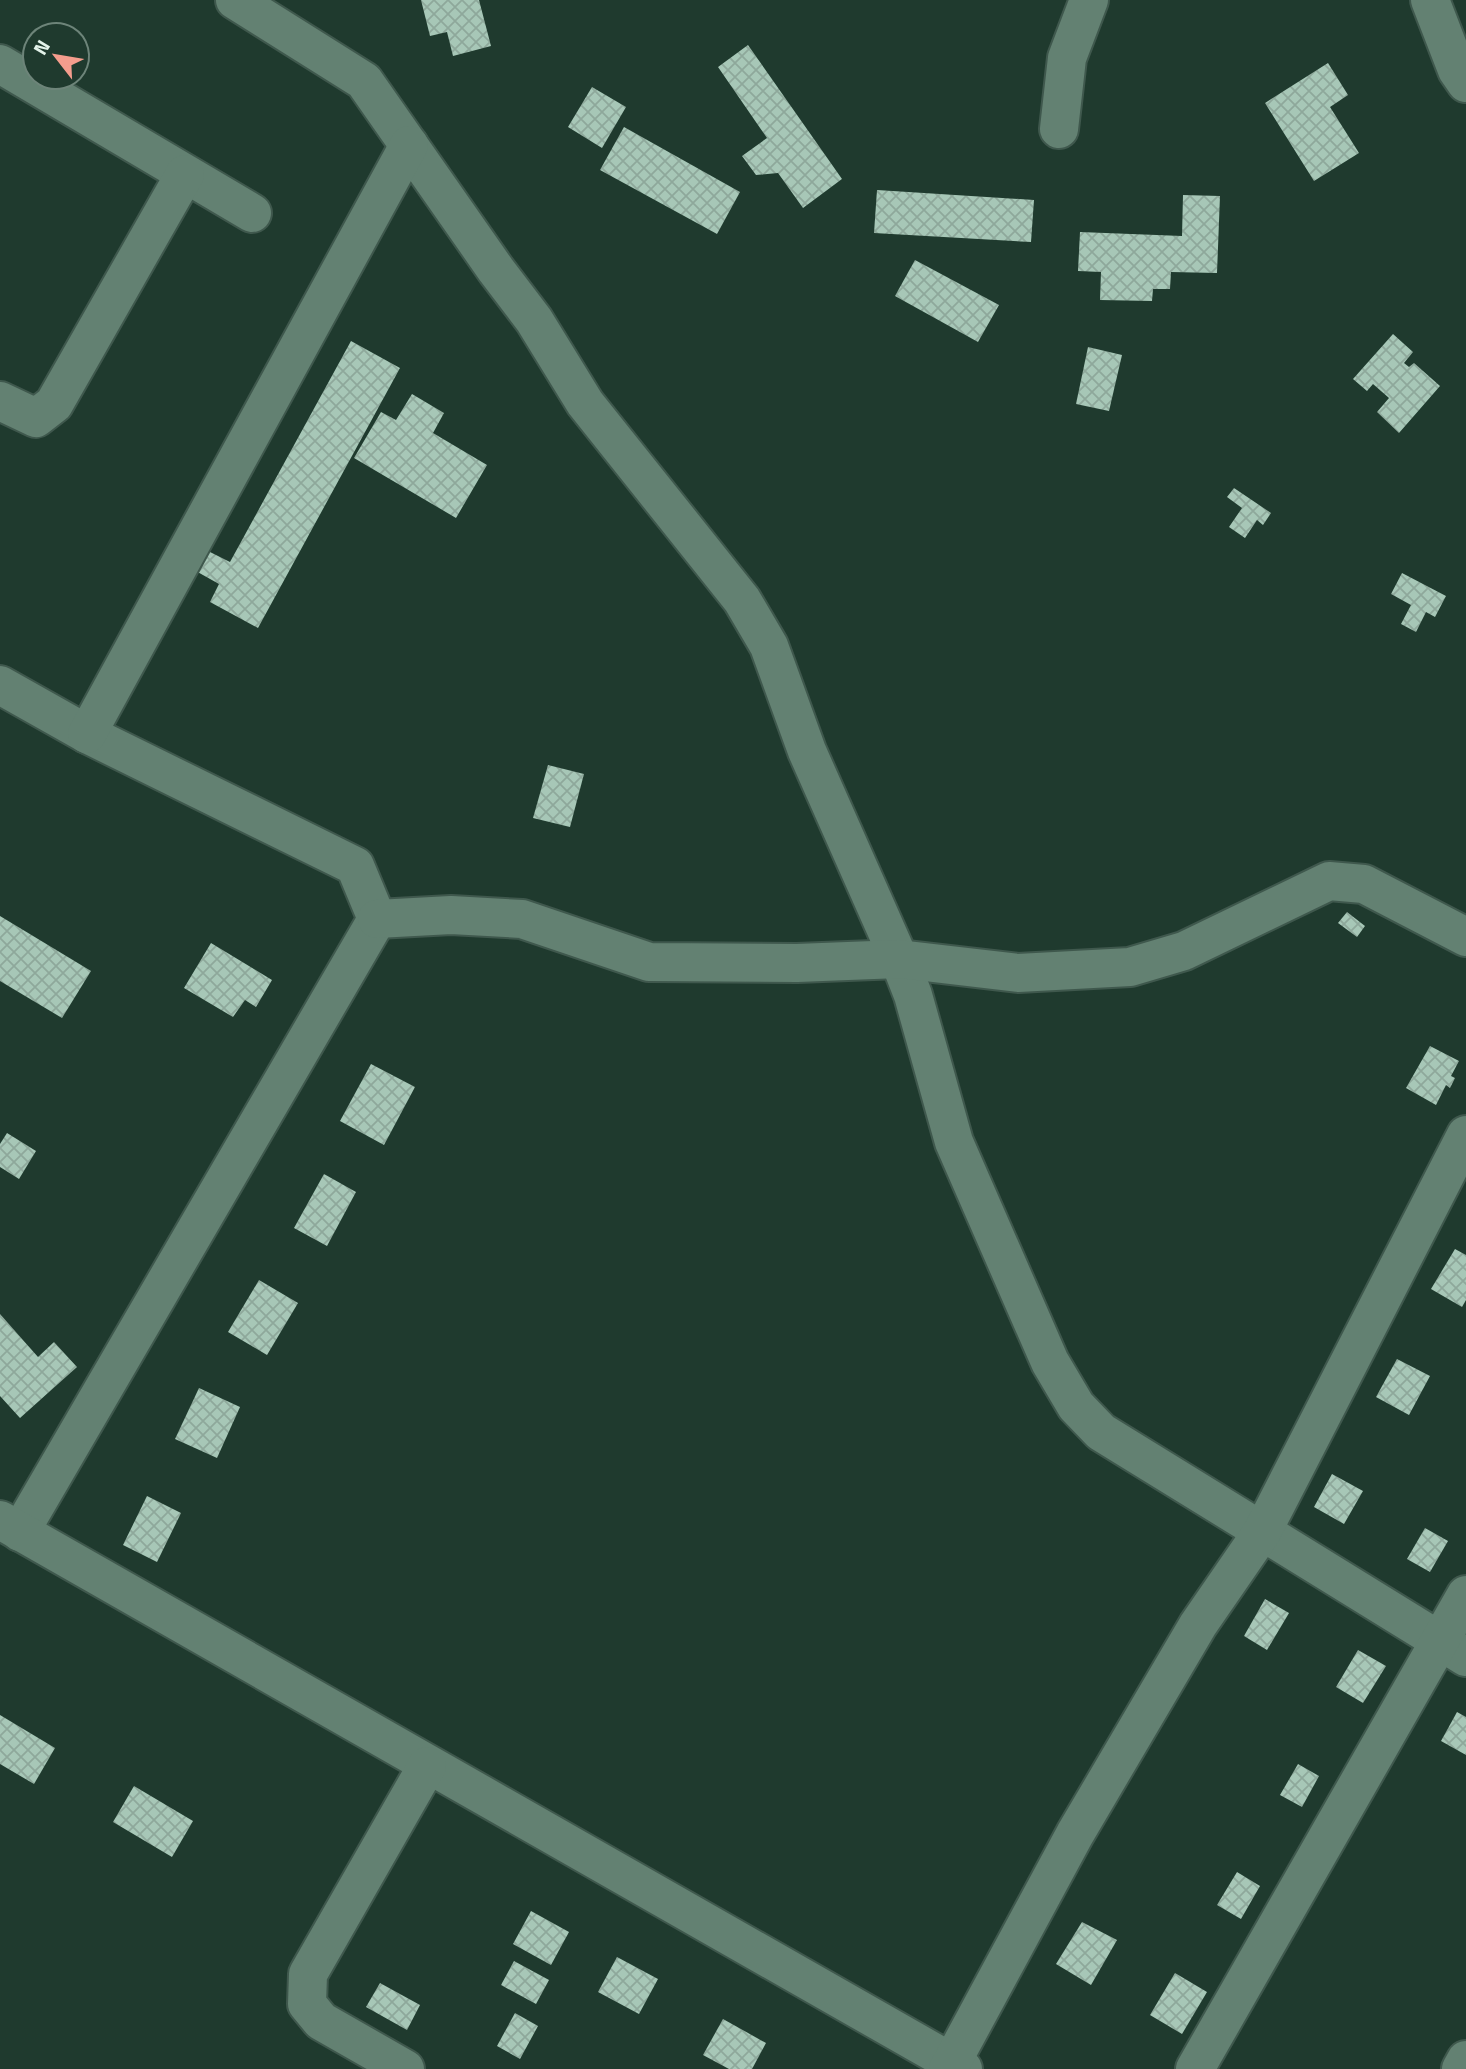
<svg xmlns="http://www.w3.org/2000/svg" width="1466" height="2069" viewBox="0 0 1466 2069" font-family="'Titillium Web',sans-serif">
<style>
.building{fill:url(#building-cross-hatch)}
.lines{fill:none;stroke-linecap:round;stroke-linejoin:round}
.minor-casing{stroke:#3f584d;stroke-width:42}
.minor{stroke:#638172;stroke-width:38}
</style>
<defs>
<pattern id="building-cross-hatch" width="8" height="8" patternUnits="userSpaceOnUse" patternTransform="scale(1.75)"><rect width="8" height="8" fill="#a7c7b7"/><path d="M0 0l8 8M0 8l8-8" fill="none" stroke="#8ea89b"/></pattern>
</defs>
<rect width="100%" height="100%" fill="#1f3a2e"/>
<!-- building -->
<g class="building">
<path d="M 421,0 L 479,0 L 491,46 L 453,56 L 447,32 L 430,36 Z"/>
<path d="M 748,45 L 842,179 L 803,208 L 778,173 L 756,175 L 742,156 L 767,138 L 718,67 Z"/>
<path d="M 1328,63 L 1348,95 L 1330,107 L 1359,153 L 1314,181 L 1265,103 Z"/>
<path d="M 592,87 L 626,107 L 602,148 L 568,127 Z"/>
<path d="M 624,127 L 740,192 L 717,234 L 600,170 Z"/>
<path d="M 877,190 L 1034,200 L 1031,242 L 874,233 Z"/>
<path d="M 1183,195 L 1220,196 L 1217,273 L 1171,272 L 1170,289 L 1153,289 L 1152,301 L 1100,300 L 1101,272 L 1078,271 L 1080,232 L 1182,236 Z"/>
<path d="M 915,260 L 999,305 L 978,342 L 895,296 Z"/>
<path d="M 1393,334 L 1413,352 L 1404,363 L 1409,367 L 1414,363 L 1440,386 L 1399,433 L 1377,412 L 1389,398 L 1373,384 L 1367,391 L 1353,379 Z"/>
<path d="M 351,341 L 400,368 L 258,628 L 210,602 L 219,584 L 194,570 L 206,550 L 230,562 Z"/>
<path d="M 1088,347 L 1122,355 L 1109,411 L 1076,404 Z"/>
<path d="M 412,394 L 444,413 L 433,433 L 487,465 L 456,518 L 354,458 L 381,412 L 396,420 Z"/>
<path d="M 1234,488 L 1271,513 L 1263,525 L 1257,520 L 1245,538 L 1229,527 L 1242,508 L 1227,497 Z"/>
<path d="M 1402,573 L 1446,596 L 1435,617 L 1426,612 L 1416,632 L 1401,624 L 1411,605 L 1391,594 Z"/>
<path d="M 548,765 L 584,774 L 570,827 L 533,818 Z"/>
<path d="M 1347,912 L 1365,926 L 1357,937 L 1338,923 Z"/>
<path d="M 0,916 L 91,971 L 62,1018 L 0,981 Z"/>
<path d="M 211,943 L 272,980 L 256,1007 L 245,1000 L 233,1017 L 184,988 Z"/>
<path d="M 1430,1046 L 1459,1061 L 1451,1076 L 1455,1078 L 1450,1088 L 1446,1085 L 1436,1105 L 1406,1088 Z"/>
<path d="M 371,1064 L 415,1087 L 384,1145 L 340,1121 Z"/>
<path d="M 7,1133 L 36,1151 L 19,1179 L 0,1167 L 0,1144 Z"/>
<path d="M 324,1174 L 356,1192 L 327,1246 L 294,1228 Z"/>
<path d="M 1455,1249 L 1466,1255 L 1466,1300 L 1462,1307 L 1431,1289 Z"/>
<path d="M 259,1280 L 298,1303 L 267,1355 L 228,1332 Z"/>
<path d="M 0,1314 L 38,1357 L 54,1342 L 77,1367 L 20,1418 L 0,1396 Z"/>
<path d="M 1397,1359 L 1430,1376 L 1409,1415 L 1376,1397 Z"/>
<path d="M 199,1388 L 240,1407 L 217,1458 L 175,1439 Z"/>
<path d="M 1332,1474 L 1363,1491 L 1344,1524 L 1314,1507 Z"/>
<path d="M 147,1496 L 181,1513 L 157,1562 L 123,1545 Z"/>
<path d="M 1425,1528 L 1448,1541 L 1430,1572 L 1407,1559 Z"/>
<path d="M 1265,1599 L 1289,1613 L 1267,1650 L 1244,1636 Z"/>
<path d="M 1358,1650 L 1386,1666 L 1363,1703 L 1336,1687 Z"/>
<path d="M 1457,1712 L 1466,1717 L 1466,1755 L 1441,1741 Z"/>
<path d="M 0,1715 L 55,1748 L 34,1784 L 0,1764 Z"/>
<path d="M 1298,1764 L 1319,1776 L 1302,1807 L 1280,1795 Z"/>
<path d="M 134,1786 L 193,1821 L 172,1857 L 113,1822 Z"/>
<path d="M 1237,1872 L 1260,1886 L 1241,1919 L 1217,1905 Z"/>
<path d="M 531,1911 L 569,1932 L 551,1965 L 513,1944 Z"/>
<path d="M 1082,1922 L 1117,1940 L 1091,1985 L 1056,1964 Z"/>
<path d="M 617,1957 L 658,1979 L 639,2014 L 598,1992 Z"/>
<path d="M 514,1961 L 549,1980 L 536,2004 L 501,1985 Z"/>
<path d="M 1175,1973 L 1207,1992 L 1182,2034 L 1150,2015 Z"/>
<path d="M 380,1983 L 420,2005 L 407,2030 L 366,2007 Z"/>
<path d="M 515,2013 L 538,2026 L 520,2059 L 497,2046 Z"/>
<path d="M 723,2019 L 766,2043 L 752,2069 L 729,2069 L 703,2055 Z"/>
</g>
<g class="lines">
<!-- minor casing -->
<g class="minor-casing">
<g id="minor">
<path d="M 235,0 L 364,81 L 496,270 L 534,320 L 585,403 L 742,600 L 769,646 L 807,751 L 899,959 L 913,995 L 954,1142 L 1050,1362 L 1076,1406 L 1101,1432 L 1466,1657"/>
<path d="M 1430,0 L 1457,70 L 1466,83"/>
<path d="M 0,64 L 252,213"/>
<path d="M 1059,129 L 1067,58 L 1089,0"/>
<path d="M 0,401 L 36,418 L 54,404 L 185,174"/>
<path d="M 0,685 L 87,734 L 355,866 L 377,919 L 20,1532"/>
<path d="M 87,734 L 409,145"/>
<path d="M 377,919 L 451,915 L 522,919 L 649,962 L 797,963 L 899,959 L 1018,973 L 1130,967 L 1184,951 L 1329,881 L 1364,884 L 1466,937"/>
<path d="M 0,1520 L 963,2069"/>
<path d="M 405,2069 L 321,2021 L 307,2004 L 308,1974 L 427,1766"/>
<path d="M 948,2069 L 1075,1834 L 1198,1625 L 1262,1532 L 1466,1135"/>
<path d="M 1195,2069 L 1466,1595"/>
<path d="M 1461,2069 L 1466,2060"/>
</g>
</g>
<!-- minor -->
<use href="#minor" class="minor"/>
</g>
<!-- north arrow -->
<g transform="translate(56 56) rotate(301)"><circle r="33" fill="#1f3a2e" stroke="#6d8479" stroke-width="2"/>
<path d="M0-5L12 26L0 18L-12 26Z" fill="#f49d8d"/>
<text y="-10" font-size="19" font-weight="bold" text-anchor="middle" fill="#e3f3ea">N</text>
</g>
</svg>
